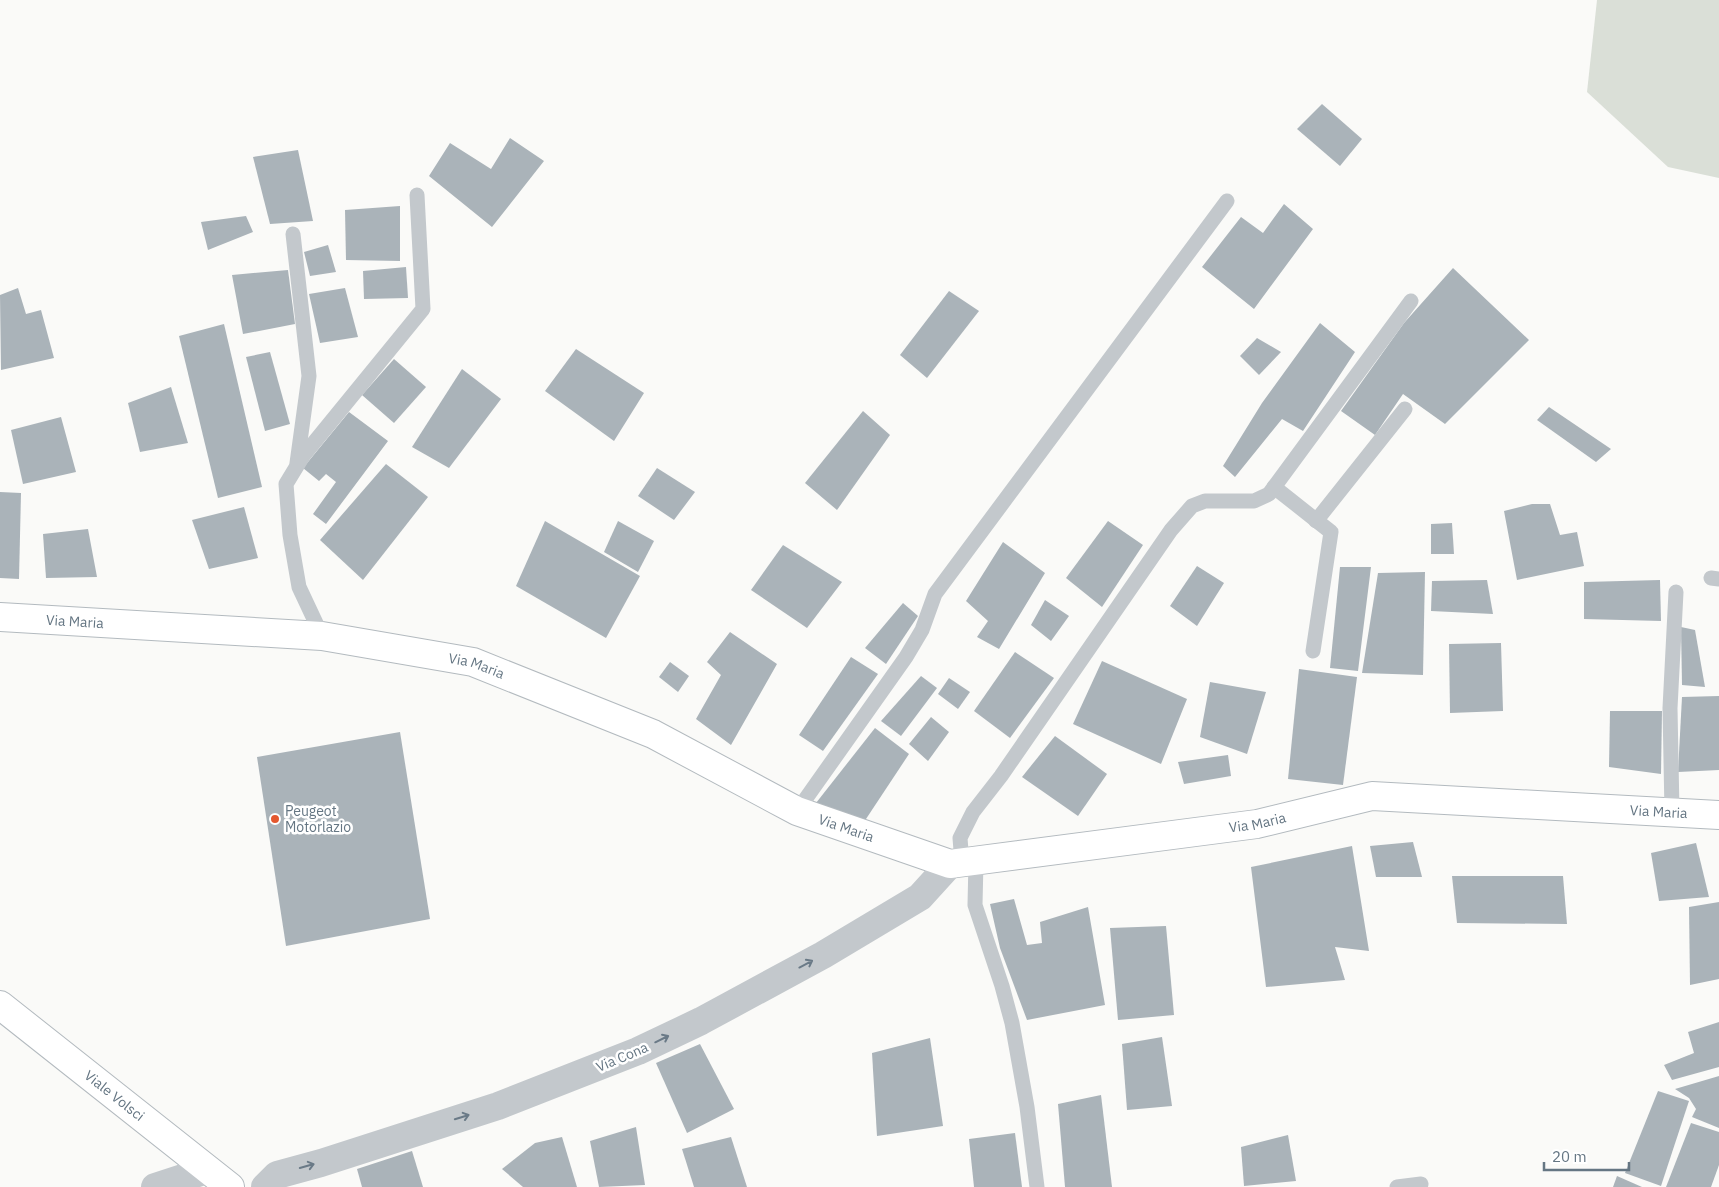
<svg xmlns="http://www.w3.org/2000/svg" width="1719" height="1187" viewBox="0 0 1719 1187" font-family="'IBM Plex Sans',sans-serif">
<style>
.green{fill:#dadfd7}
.building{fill:#aab3b9}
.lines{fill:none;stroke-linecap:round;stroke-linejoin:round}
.secondary-casing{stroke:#b3babf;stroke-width:30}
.lane{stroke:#c3c8cc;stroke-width:15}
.street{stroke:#c3c8cc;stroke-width:28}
.secondary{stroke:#fff;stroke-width:28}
.oneway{stroke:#6a7a87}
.poi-dot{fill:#e4572e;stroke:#fff;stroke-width:2}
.labels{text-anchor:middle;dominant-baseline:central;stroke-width:5;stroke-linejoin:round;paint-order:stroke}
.street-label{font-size:14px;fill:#657683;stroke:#fff}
.poi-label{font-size:14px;fill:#657683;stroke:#fff;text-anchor:start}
</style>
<rect width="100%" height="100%" fill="#fafaf8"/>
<!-- green -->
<path class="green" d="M 1597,0 L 1719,0 L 1719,178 L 1668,167 L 1587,92 Z"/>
<!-- building -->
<g class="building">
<path d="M 1322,104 L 1362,139 L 1340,166 L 1297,129 Z"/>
<path d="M 510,138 L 544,161 L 492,227 L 429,176 L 450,143 L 491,169 Z"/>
<path d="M 298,150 L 313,221 L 270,224 L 253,157 Z"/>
<path d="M 1284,204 L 1313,229 L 1254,309 L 1202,267 L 1241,217 L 1263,233 Z"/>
<path d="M 400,206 L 400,261 L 346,260 L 345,210 Z"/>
<path d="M 246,216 L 253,232 L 208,250 L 201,222 Z"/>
<path d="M 328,245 L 336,272 L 310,276 L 304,252 Z"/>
<path d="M 406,267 L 408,298 L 364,299 L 363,271 Z"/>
<path d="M 1453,268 L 1529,340 L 1445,424 L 1403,394 L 1375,435 L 1341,411 L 1404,323 Z"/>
<path d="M 288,270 L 295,324 L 243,334 L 232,275 Z"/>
<path d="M 18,288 L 26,314 L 41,310 L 54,358 L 1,370 L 0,295 Z"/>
<path d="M 345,288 L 358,337 L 320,343 L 309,294 Z"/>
<path d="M 949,291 L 979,311 L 927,378 L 900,355 Z"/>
<path d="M 1320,323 L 1355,352 L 1303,431 L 1282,419 L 1235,477 L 1223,466 L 1262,403 Z"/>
<path d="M 224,324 L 262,487 L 218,498 L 179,336 Z"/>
<path d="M 1257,338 L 1281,352 L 1259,375 L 1240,356 Z"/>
<path d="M 576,349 L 644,393 L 614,441 L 545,391 Z"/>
<path d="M 270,352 L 290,424 L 265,431 L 246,357 Z"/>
<path d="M 394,359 L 426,387 L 394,423 L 362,395 Z"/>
<path d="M 462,369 L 501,399 L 449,468 L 412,447 Z"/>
<path d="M 171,387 L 188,443 L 140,452 L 128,403 Z"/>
<path d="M 1549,407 L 1611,449 L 1596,462 L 1537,420 Z"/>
<path d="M 863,411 L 890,435 L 837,510 L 805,483 Z"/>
<path d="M 349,412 L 388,441 L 326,524 L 313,514 L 336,482 L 326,474 L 319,481 L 303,468 Z"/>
<path d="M 61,417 L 76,472 L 23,484 L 11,430 Z"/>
<path d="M 386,464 L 428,497 L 363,580 L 320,540 Z"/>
<path d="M 657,468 L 695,492 L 674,520 L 638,496 Z"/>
<path d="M 0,492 L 21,493 L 19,579 L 0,578 Z"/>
<path d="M 1532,504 L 1550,504 L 1560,535 L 1577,532 L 1584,566 L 1517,580 L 1504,511 Z"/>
<path d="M 244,507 L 258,558 L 209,569 L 192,520 Z"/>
<path d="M 545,521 L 640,576 L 606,638 L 516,586 Z"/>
<path d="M 618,521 L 654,541 L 638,572 L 604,552 Z"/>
<path d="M 1108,521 L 1143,545 L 1102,607 L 1066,578 Z"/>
<path d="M 1452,523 L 1454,554 L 1431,554 L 1431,524 Z"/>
<path d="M 88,529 L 97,577 L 46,578 L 43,534 Z"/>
<path d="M 1003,542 L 1045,573 L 999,649 L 977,637 L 988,621 L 966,601 Z"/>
<path d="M 783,545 L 842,582 L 807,628 L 751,590 Z"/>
<path d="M 1197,566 L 1224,583 L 1197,626 L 1170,606 Z"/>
<path d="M 1340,567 L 1371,567 L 1358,671 L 1330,668 Z"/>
<path d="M 1425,572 L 1423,675 L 1362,673 L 1378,573 Z"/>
<path d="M 1487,580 L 1493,614 L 1431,611 L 1432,581 Z"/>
<path d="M 1660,580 L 1661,621 L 1584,619 L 1584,582 Z"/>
<path d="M 1045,600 L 1069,616 L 1051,641 L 1031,625 Z"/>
<path d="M 903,603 L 918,616 L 886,664 L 865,648 Z"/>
<path d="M 1681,627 L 1695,630 L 1705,687 L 1682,685 Z"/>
<path d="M 730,632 L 777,664 L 731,745 L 696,719 L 721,675 L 707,662 Z"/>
<path d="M 1501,643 L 1503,711 L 1450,713 L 1449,644 Z"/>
<path d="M 1015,652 L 1054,678 L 1010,738 L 974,711 Z"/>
<path d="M 851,657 L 878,674 L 823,751 L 799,735 Z"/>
<path d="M 1102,661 L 1187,699 L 1161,764 L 1073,724 Z"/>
<path d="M 670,662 L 689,676 L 678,692 L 659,677 Z"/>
<path d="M 1299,669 L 1357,677 L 1343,785 L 1288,779 Z"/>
<path d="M 921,676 L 937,688 L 901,736 L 881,721 Z"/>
<path d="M 949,678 L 970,692 L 958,709 L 938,694 Z"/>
<path d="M 1210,682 L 1266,692 L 1247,754 L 1200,737 Z"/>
<path d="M 1719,696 L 1719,770 L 1678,772 L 1682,697 Z"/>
<path d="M 1610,711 L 1662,711 L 1661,774 L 1609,767 Z"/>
<path d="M 931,717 L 949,732 L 928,761 L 909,744 Z"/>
<path d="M 875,728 L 909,754 L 862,825 L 816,803 Z"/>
<path d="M 400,732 L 430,919 L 286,946 L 257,757 Z"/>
<path d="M 1055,736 L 1107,774 L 1078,816 L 1022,777 Z"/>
<path d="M 1228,755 L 1231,776 L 1184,784 L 1178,762 Z"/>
<path d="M 1413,842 L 1422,877 L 1376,877 L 1370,846 Z"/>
<path d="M 1696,843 L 1709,897 L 1659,901 L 1651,853 Z"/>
<path d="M 1352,846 L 1369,951 L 1335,947 L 1345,980 L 1266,987 L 1251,867 Z"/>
<path d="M 1452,876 L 1563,876 L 1567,924 L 1457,923 Z"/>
<path d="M 1014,899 L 1027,945 L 1042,943 L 1040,922 L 1088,907 L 1105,1005 L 1027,1020 L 1000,948 L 990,904 Z"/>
<path d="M 1719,902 L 1719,979 L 1690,985 L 1689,907 Z"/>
<path d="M 1166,926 L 1174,1015 L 1118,1020 L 1110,928 Z"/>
<path d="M 1719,1022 L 1719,1067 L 1672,1080 L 1664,1065 L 1694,1053 L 1688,1032 Z"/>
<path d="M 1162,1037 L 1172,1106 L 1127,1110 L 1122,1044 Z"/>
<path d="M 930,1038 L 943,1126 L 877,1136 L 872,1053 Z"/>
<path d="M 700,1044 L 734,1109 L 687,1133 L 656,1063 Z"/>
<path d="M 1719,1076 L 1719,1128 L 1692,1117 L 1696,1109 L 1689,1098 L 1675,1089 Z"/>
<path d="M 1658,1091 L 1689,1101 L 1661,1186 L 1625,1173 Z"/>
<path d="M 1101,1095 L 1112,1187 L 1065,1187 L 1058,1104 Z"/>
<path d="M 1691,1123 L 1719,1132 L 1719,1165 L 1711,1187 L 1666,1187 Z"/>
<path d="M 636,1127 L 645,1185 L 599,1187 L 590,1141 Z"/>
<path d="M 1015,1133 L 1022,1187 L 974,1187 L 969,1139 Z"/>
<path d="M 1288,1135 L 1296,1181 L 1244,1186 L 1241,1147 Z"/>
<path d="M 562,1137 L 577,1187 L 523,1187 L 502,1169 L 535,1143 Z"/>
<path d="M 731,1137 L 747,1187 L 694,1187 L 682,1149 Z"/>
<path d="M 412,1151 L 423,1187 L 362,1187 L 357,1169 Z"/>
<path d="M 1617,1176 L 1642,1187 L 1613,1187 Z"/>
</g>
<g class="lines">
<!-- secondary casing -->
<g class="secondary-casing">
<g id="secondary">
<path id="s1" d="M 0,617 L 322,636 L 473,662 L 653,734 L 797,811 L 950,864 L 1257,824 L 1372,796 L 1719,815"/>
<path id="s2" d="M 0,1005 L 230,1187"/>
</g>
</g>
<!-- lane -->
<g class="lane">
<path d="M 293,234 L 309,376 L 297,463"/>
<path d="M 1274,487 L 1331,532 L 1313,651"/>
<path d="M 1316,521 L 1405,409"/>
<path d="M 1711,578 L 1719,579"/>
<path d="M 322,636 L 299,587 L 290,535 L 286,484 L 303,456 L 423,309 L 417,195"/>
<path d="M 797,811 L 906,657 L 922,630 L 935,594 L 1227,201"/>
<path d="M 1672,812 L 1670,708 L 1676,592"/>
<path d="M 976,861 L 975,905 L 1002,986 L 1012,1023 L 1027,1107 L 1037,1187"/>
<path d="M 962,863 L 960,838 L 973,812 L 1001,776 L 1171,530 L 1192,506 L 1205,501 L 1254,501 L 1269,494 L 1411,301"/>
<path d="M 1397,1187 L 1421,1184"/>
</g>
<!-- street -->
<g class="street">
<path d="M 155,1187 L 207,1170"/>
<path d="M 265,1187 L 277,1175 L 321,1163 L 498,1106 L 638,1051 L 701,1021 L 823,955 L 920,897 L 950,864"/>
</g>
<!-- secondary -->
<use href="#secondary" class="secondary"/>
</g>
<!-- one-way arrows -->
<defs><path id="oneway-shaft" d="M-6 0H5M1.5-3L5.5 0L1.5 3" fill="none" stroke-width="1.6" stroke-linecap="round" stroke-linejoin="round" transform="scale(1.25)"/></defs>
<g class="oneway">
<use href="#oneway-shaft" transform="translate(806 964) rotate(-28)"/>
<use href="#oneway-shaft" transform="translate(662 1039) rotate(-26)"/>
<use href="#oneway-shaft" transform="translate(462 1117) rotate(-17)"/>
<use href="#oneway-shaft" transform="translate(307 1166) rotate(-16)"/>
</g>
<!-- markers -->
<circle class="poi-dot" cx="275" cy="819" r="5"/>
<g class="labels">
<!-- street labels -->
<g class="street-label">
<text stroke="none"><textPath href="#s1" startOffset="75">Via Maria</textPath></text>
<text stroke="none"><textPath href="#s1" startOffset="480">Via Maria</textPath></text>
<text stroke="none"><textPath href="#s1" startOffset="1710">Via Maria</textPath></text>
<text stroke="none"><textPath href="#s1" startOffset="1305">Via Maria</textPath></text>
<text stroke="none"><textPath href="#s1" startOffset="885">Via Maria</textPath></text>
<text transform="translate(622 1057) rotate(-23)">Via Cona</text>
<text stroke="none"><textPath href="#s2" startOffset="146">Viale Volsci</textPath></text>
</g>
<!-- poi labels -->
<g class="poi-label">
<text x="285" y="811">Peugeot<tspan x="285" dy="16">Motorlazio</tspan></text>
</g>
</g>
<!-- scale -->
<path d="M1544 1162v8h85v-8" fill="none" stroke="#657683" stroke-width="2.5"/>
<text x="1552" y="1162" font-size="15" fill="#657683" stroke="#ffffff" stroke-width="4" paint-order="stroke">20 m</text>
</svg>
